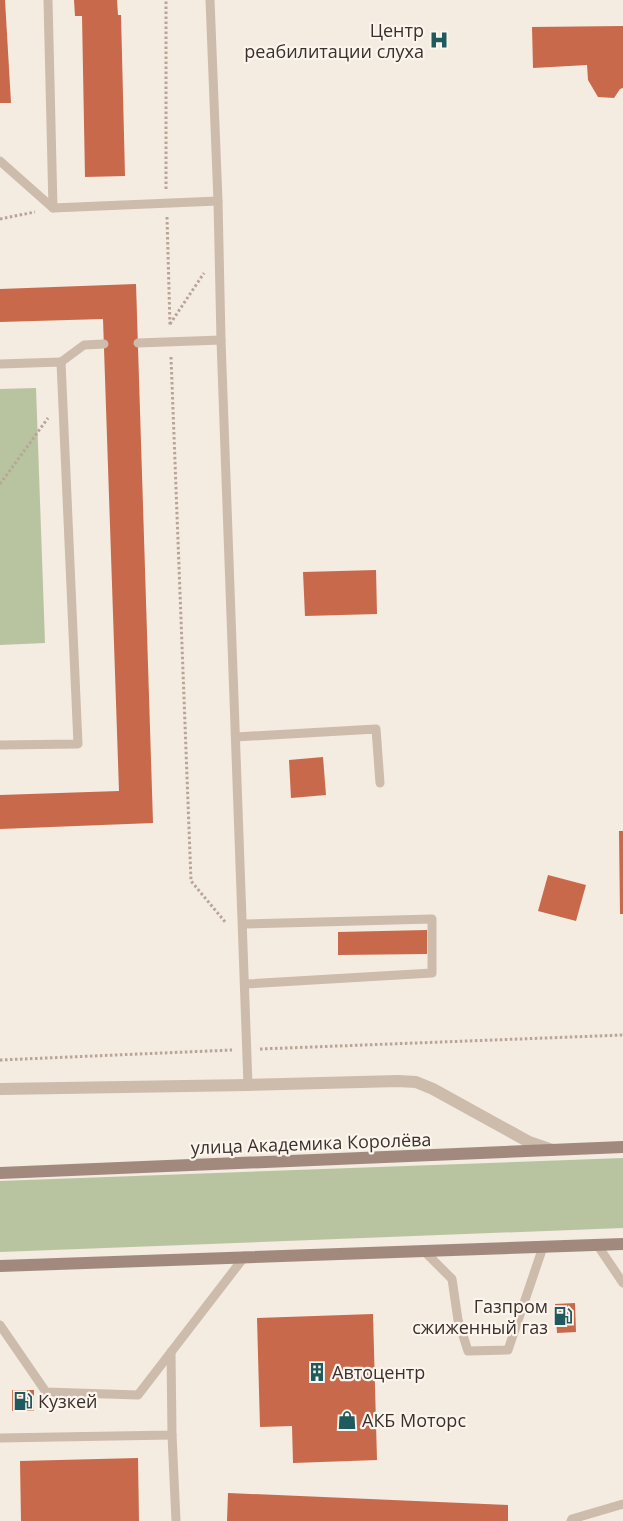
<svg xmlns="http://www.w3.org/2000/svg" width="623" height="1521" viewBox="0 0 623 1521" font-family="'Open Sans',sans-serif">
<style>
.green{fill:#b8c4a0}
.building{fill:#c8694b}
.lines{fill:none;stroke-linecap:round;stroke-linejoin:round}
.path{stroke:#b9a596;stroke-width:3;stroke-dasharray:2.5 2.5;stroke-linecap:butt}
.lane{stroke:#cdbbac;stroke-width:9}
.street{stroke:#cdbbac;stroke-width:12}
.secondary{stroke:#a18a7d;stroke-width:12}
.labels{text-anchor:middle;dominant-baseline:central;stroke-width:4.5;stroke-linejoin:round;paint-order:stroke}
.poi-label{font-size:18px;fill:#3b302b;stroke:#fbf5ee;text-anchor:start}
.street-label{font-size:18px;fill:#3b302b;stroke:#fbf5ee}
</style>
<rect width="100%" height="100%" fill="#f4ebe1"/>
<!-- green -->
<g class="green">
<path d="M 36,388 L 45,643 L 0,645 L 0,389 Z"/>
<path d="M 623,1158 L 623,1228 L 0,1252 L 0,1181 Z"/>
</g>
<!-- building -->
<g class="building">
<path d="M 0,0 L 5,0 L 11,103 L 0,103 Z"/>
<path d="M 74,0 L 117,0 L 118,15 L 121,15 L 125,176 L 85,177 L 82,16 L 75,16 Z"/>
<path d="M 623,26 L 623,88 L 620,89 L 614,98 L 598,97 L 588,80 L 587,65 L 533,68 L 532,27 Z"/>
<path d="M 136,284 L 153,823 L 0,829 L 0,795 L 119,791 L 103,319 L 0,322 L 0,289 Z"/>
<path d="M 376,570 L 377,614 L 305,616 L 303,572 Z"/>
<path d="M 323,757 L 326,795 L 291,798 L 289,760 Z"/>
<path d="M 619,831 L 623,831 L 623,914 L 620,914 Z"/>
<path d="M 548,875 L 586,885 L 576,921 L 538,911 Z"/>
<path d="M 427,930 L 427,954 L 338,955 L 338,932 Z"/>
<path d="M 575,1303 L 576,1332 L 557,1333 L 555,1304 Z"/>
<path d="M 373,1314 L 377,1460 L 293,1463 L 292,1426 L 260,1427 L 257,1318 Z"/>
<rect x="12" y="1390" width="22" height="21"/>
<path d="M 138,1458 L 139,1521 L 21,1521 L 20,1461 Z"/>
<path d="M 228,1493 L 508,1505 L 508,1521 L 227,1521 Z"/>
</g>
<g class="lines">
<!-- path -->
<g class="path">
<path d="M 166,189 L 166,0"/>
<path d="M 167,217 L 170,326"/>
<path d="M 0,219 L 35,212"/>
<path d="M 170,324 L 204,273"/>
<path d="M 171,357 L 191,881 L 226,923"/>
<path d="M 0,484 L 48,418"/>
<path d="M 260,1049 L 623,1035"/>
<path d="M 0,1060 L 232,1050"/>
</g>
<!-- lane -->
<g class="lane">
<path d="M 48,0 L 53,208"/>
<path d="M 210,0 L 218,201 L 221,340 L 248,1085"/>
<path d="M 0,161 L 53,208 L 218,201"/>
<path d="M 138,343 L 221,340"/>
<path d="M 61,362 L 84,345 L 104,344"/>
<path d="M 0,364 L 61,362 L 78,744 L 0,745"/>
<path d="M 236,737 L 376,729 L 380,783"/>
<path d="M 243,924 L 432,919 L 432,973 L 246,984"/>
<path d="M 598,1246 L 623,1283"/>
<path d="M 423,1250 L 452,1279 L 458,1320 L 468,1351 L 508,1350 L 543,1247"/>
<path d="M 0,1325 L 46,1392 L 138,1395 L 245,1256"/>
<path d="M 172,1435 L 176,1521"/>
<path d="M 0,1438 L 172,1435 L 171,1352"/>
<path d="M 571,1521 L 572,1519 L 623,1504"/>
</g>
<!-- street -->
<path class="street" d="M 0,1089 L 248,1085 L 398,1081 L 416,1082 L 433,1089 L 529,1142 L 552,1150"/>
<!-- secondary -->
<g class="secondary">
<path d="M 0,1173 L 623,1147"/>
<path d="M 0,1266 L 623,1244"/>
</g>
</g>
<!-- icons -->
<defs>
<g id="hospital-bare" transform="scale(1.5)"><path d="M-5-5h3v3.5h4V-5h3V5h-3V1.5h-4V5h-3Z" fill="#1f5a5e" stroke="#fbf5ee" stroke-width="2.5" paint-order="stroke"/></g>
<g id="fuel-bare" transform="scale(1.5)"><path d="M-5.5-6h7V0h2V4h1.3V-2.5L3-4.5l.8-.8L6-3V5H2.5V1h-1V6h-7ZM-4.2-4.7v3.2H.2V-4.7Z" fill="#1f5a5e" stroke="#fbf5ee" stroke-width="2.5" paint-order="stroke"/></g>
<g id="building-bare" transform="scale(1.5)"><path d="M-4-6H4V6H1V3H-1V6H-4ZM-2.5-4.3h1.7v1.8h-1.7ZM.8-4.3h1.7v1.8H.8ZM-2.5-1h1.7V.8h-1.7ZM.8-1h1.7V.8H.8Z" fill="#1f5a5e" stroke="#fbf5ee" stroke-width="2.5" paint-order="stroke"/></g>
<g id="shop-bare" transform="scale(1.5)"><path d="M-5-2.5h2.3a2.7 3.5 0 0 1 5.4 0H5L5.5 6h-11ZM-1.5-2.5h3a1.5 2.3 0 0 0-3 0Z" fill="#1f5a5e" stroke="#fbf5ee" stroke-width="2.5" paint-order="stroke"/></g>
</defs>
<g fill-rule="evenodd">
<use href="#hospital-bare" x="439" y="40"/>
<use href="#fuel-bare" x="563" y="1316"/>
<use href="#building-bare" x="317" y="1372"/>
<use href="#fuel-bare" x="23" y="1401"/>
<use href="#shop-bare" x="347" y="1420"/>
</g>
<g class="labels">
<!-- poi labels -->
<g class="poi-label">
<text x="424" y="30" text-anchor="end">Центр<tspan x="424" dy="21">реабилитации слуха</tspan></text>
<text x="548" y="1306" text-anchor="end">Газпром<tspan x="548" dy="21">сжиженный газ</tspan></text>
<text x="332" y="1372">Автоцентр</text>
<text x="38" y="1401">Кузкей</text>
<text x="362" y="1420">АКБ Моторс</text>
</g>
<!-- street labels -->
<g class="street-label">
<text transform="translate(311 1143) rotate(-2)">улица Академика Королёва</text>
</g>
</g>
</svg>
